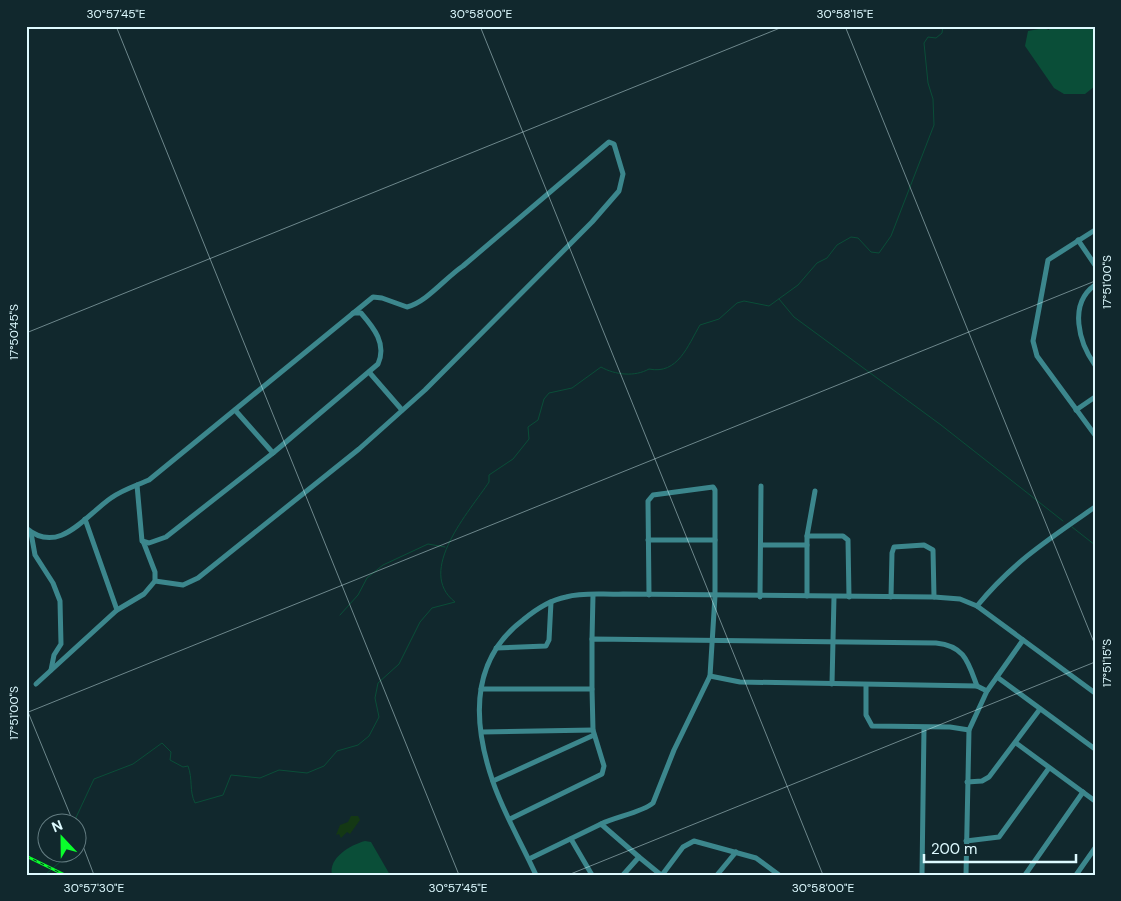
<svg xmlns="http://www.w3.org/2000/svg" width="1121" height="901" viewBox="0 0 1121 901" font-family="'DM Sans',sans-serif">
<style>
.green{fill:#143814}
.water{fill:#0a4e38}
.lines{fill:none;stroke-linecap:round;stroke-linejoin:round}
.stream{stroke:#0a4e38;stroke-width:1}
.street{stroke:#3c878d;stroke-width:5}
.rail-casing{stroke:#0aff2c;stroke-width:3}
.rail{stroke:#11282d;stroke-width:1;stroke-dasharray:4;stroke-linecap:butt}
.ticks{fill:none;stroke:#defaff;stroke-width:1;stroke-opacity:0.45}
.neatline{fill:none;stroke:#defaff;stroke-width:2}
.ticks-label{font-size:12px;text-anchor:middle;fill:#defaff}
</style>
<rect width="100%" height="100%" fill="#11282d"/>
<!-- green -->
<path class="green" d="M 351,816 L 358,816 L 360,820 L 350,834 L 347,832 L 341,838 L 339,834 L 336,835 L 340,825 L 348,822 Z"/>
<!-- water -->
<g class="water">
<path d="M 1049,26 L 1095,26 L 1095,86 L 1085,94 L 1064,94 L 1054,88 L 1025,46 L 1028,31 L 1044,28 L 1049,30 Z"/>
<path d="M 365,841 L 371,842 L 390,875 L 332,875 C 328,858 350,845 365,841 Z"/>
</g>
<g class="lines">
<!-- stream -->
<g class="stream">
<path d="M 779,299 L 794,317 L 941,425 L 1063,521"/>
<path d="M 1072,527 L 1095,545"/>
<path d="M 340,615 L 358,595 L 367,578 L 383,565 L 428,544 L 445,547"/>
<path d="M 73,824 L 94,779 L 133,764 L 162,743 L 171,752 L 170,760 L 183,767 L 188,766 C 193,779 189,791 195,803 L 223,795 L 231,775 L 260,778 L 279,770 L 307,773 L 324,766 L 337,751 L 358,745 L 369,736 L 379,717 L 375,698 L 378,683 L 399,664 L 420,622 L 432,608 L 455,602 C 415,571 470,511 489,482 L 489,475 L 513,459 L 529,439 L 528,427 L 538,420 L 544,399 L 549,393 L 572,388 L 601,367 C 615,375 635,377 649,369 C 678,375 688,345 700,325 L 719,319 L 737,303 L 744,301 L 769,306 L 798,285 L 817,263 L 827,258 L 837,245 L 851,237 L 858,238 L 871,252 L 879,253 L 891,236 L 934,125 L 933,99 L 928,83 L 924,43 L 928,37 L 936,38 L 942,33 L 943,26"/>
<path d="M 45,875 L 69,854"/>
</g>
<!-- street -->
<g class="street">
<path d="M 1095,230 L 1048,260 L 1033,341 L 1037,356 L 1095,435"/>
<path d="M 1078,240 L 1095,265"/>
<path d="M 1095,285 C 1068,304 1079,343 1095,365"/>
<path d="M 369,372 L 402,410"/>
<path d="M 235,410 L 273,453"/>
<path d="M 1076,410 L 1095,397"/>
<path d="M 137,485 L 142,541 L 149,543 L 166,537 L 273,453 L 378,364 C 387,344 374,328 361,313 L 353,313"/>
<path d="M 26,528 C 59,556 85,516 111,498 C 122,490 135,486 149,480 L 373,297 L 382,298 L 407,307 C 427,302 445,278 463,266 L 609,142 L 614,144 L 623,174 L 619,191 L 592,222 L 425,390 L 359,449 L 198,578 L 183,585 L 155,581"/>
<path d="M 31,533 L 35,555 L 53,583 L 60,601 L 61,644 L 54,655 L 51,670"/>
<path d="M 807,536 L 843,536 L 848,540 L 849,597"/>
<path d="M 648,540 L 715,540"/>
<path d="M 761,545 L 807,545"/>
<path d="M 649,595 L 648,501 L 653,495 L 713,487 L 715,490 L 715,596 L 710,676 L 740,682 L 977,686 L 987,691"/>
<path d="M 807,596 L 807,536 L 815,491"/>
<path d="M 760,597 L 761,486"/>
<path d="M 891,597 L 892,553 L 894,547 L 924,545 L 933,550 L 934,597"/>
<path d="M 977,606 C 1013,562 1049,539 1095,507"/>
<path d="M 117,610 L 144,594 L 155,581 L 155,572 L 143,541"/>
<path d="M 592,639 L 593,595"/>
<path d="M 496,648 L 546,646 L 549,640 L 551,602"/>
<path d="M 997,677 L 1095,749"/>
<path d="M 36,684 L 117,610 L 85,519"/>
<path d="M 832,684 L 834,597"/>
<path d="M 866,685 L 866,715 L 872,726 L 950,727 L 969,730"/>
<path d="M 481,689 L 592,689 L 593,730 L 604,766 L 602,774 L 510,819"/>
<path d="M 592,689 L 592,639 L 936,643 C 965,646 968,662 977,686"/>
<path d="M 482,732 L 593,730"/>
<path d="M 1016,743 L 1095,801"/>
<path d="M 493,781 L 594,735"/>
<path d="M 967,782 L 982,781 L 989,777 L 1040,709"/>
<path d="M 601,824 C 615,817 643,812 653,803 L 674,750 L 710,676"/>
<path d="M 571,839 L 592,875"/>
<path d="M 966,841 L 999,837 L 1049,768"/>
<path d="M 529,859 L 601,824 L 639,857"/>
<path d="M 536,875 C 522,844 504,814 493,782 C 473,724 469,661 523,620 C 535,610 550,600 566,597 C 584,592 604,595 623,594 L 934,597 L 960,599 L 977,606 L 1095,693"/>
<path d="M 623,875 L 639,857 L 661,875"/>
<path d="M 662,875 L 683,847 L 694,841 L 756,858 L 779,875"/>
<path d="M 717,875 L 736,852"/>
<path d="M 922,875 L 924,728"/>
<path d="M 966,875 L 969,730 L 987,691 L 1023,640"/>
<path d="M 1025,875 L 1083,792"/>
<path d="M 1076,875 L 1095,848"/>
</g>
<!-- rail casing -->
<g class="rail-casing">
<path id="rail" d="M 26,856 L 65,875"/>
</g>
<!-- rail -->
<use href="#rail" class="rail"/>
</g>
<!-- ticks -->
<path class="ticks" d="M 116,26 L 459,875M 480,26 L 823,875M 845,26 L 1095,645M 26,333 L 785,26M 26,707 L 74,824M 26,713 L 1095,281M 78,833 L 94,875M 568,875 L 1095,662"/>
<!-- border -->
<rect width="1121" height="901" fill="none" stroke="#11282d" stroke-width="55"/>
<!-- north arrow -->
<g transform="translate(62 838) rotate(338)"><circle r="24" fill="#11282d" stroke="#637c81"/>
<path d="M0-4L9 19L0 12L-9 19Z" fill="#0aff2c"/>
<text y="-8" font-size="14" font-weight="bold" text-anchor="middle" fill="#defaff">N</text>
</g>
<!-- scale -->
<path d="M924 854v8h152v-8" fill="none" stroke="#defaff" stroke-width="2.5"/>
<text x="931" y="854" font-size="15" fill="#defaff" stroke="#11282d" stroke-width="4" paint-order="stroke">200 m</text>
<rect x="28" y="28" width="1066" height="846" class="neatline"/>
<g class="ticks-label">
<text x="116" y="18">30°57'45"E</text>
<text x="481" y="18">30°58'00"E</text>
<text x="845" y="18">30°58'15"E</text>
<text transform="translate(1107 282) rotate(-90)" y="4">17°51'00"S</text>
<text transform="translate(14 332) rotate(-90)" y="4">17°50'45"S</text>
<text transform="translate(1107 663) rotate(-90)" y="4">17°51'15"S</text>
<text transform="translate(14 713) rotate(-90)" y="4">17°51'00"S</text>
<text x="94" y="892">30°57'30"E</text>
<text x="458" y="892">30°57'45"E</text>
<text x="823" y="892">30°58'00"E</text>
</g>
</svg>
